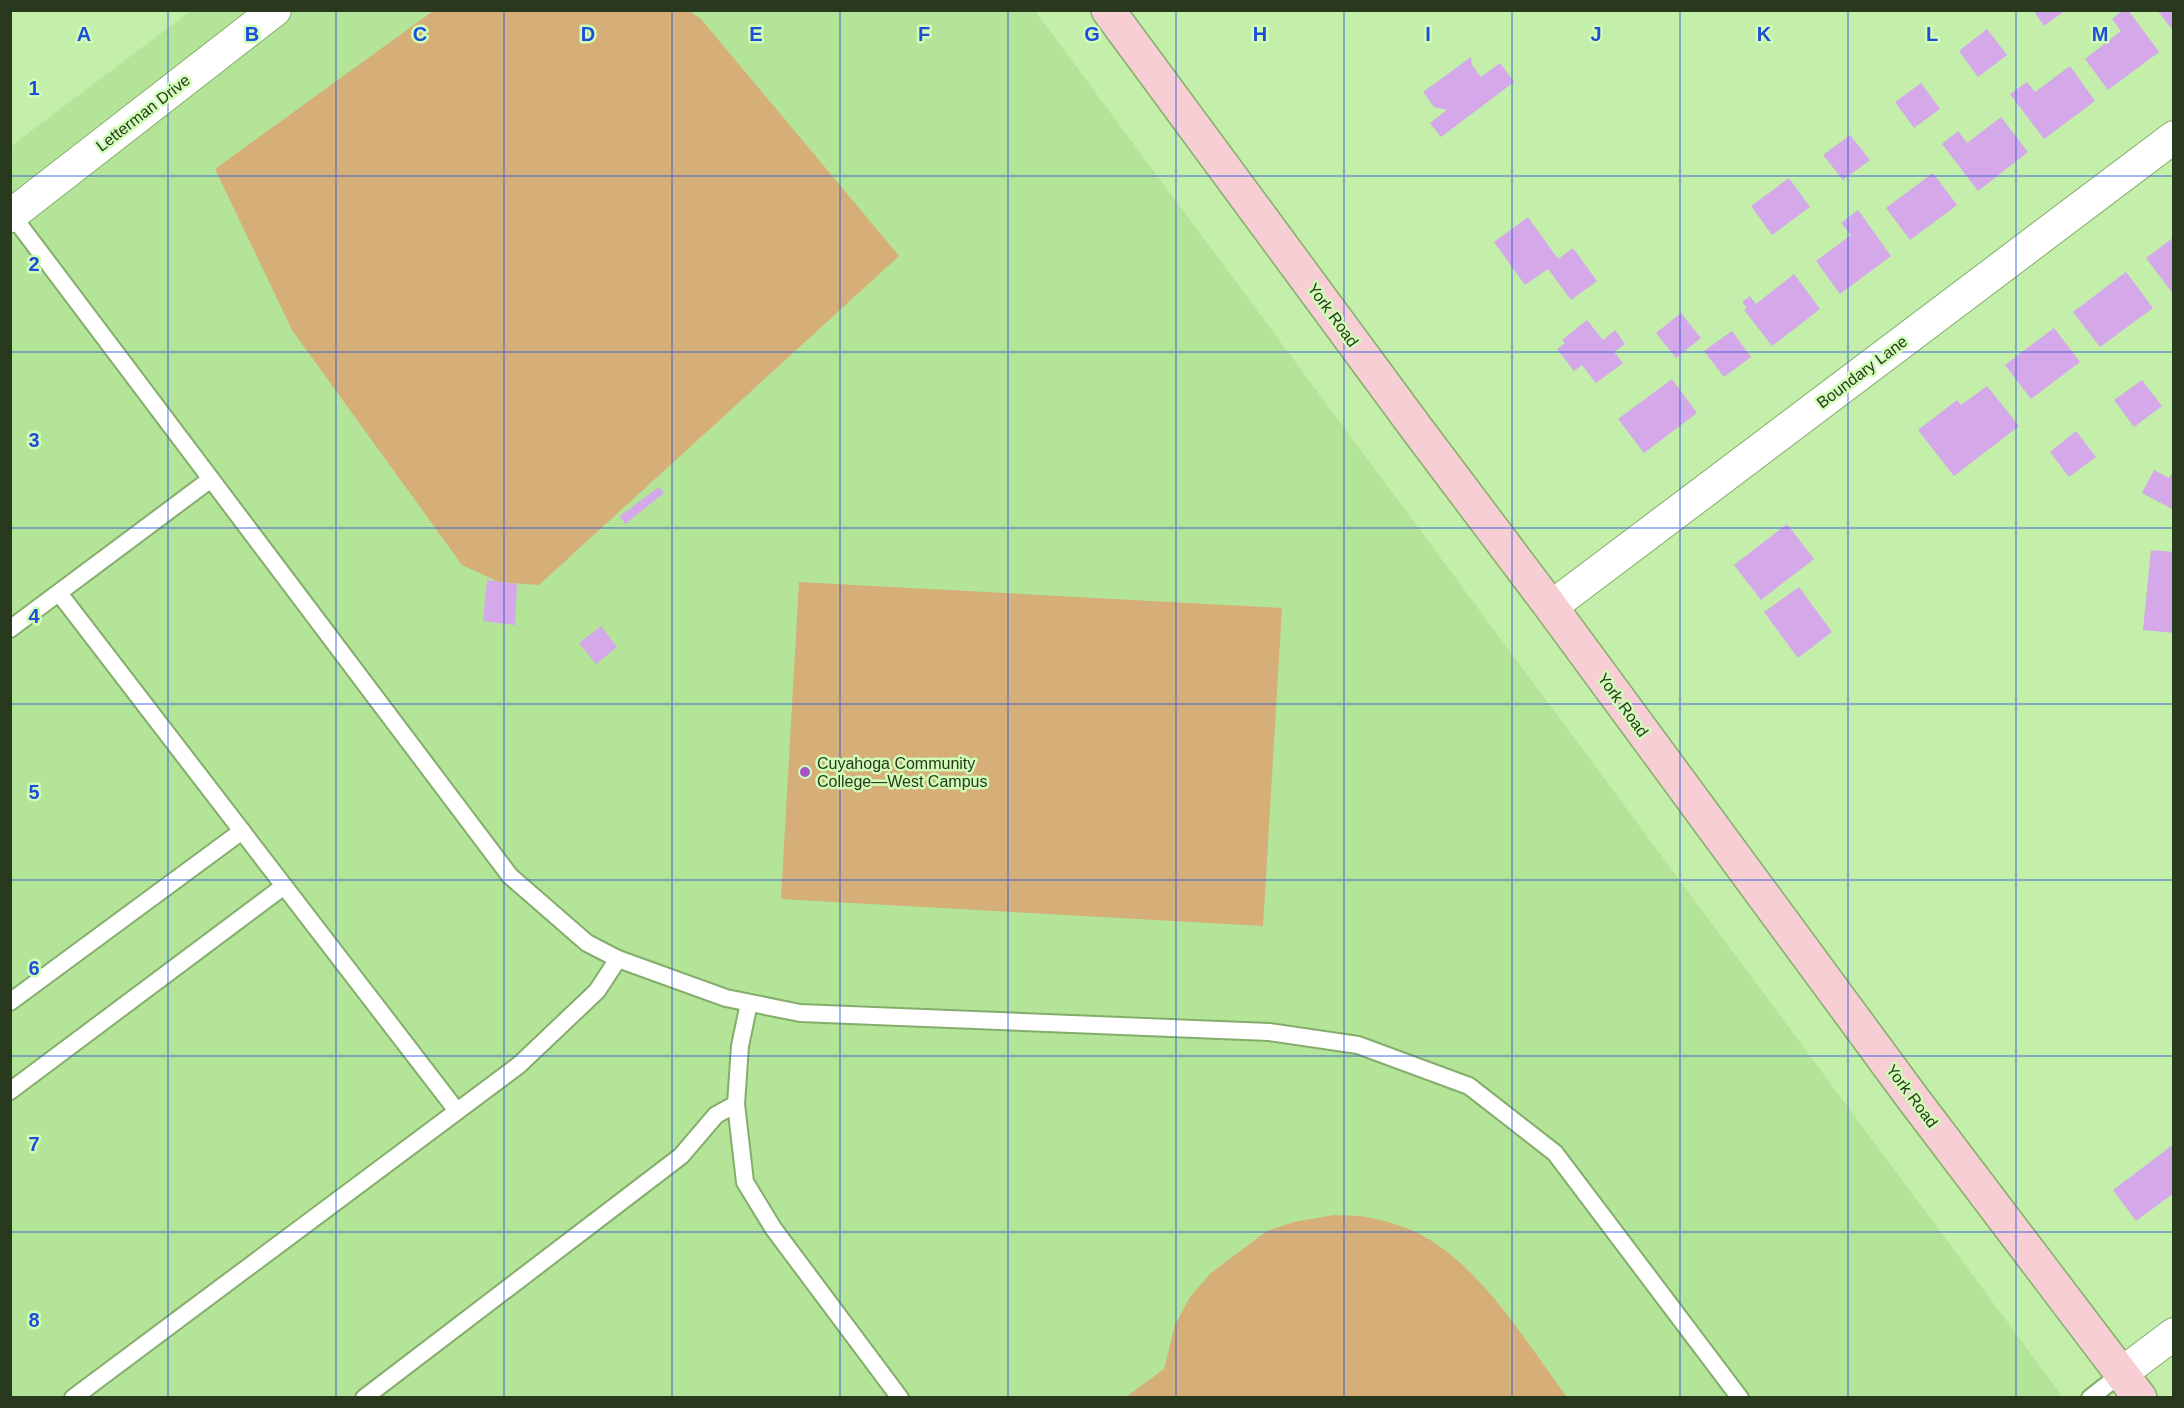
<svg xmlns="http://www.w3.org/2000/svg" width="2184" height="1408" viewBox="0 0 2184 1408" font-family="Arial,sans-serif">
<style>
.built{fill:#b4e498}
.green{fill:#d6ae78}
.building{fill:#d4a8e9}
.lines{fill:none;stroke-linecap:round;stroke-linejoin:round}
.service-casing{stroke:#84ad6b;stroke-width:20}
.minor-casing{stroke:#84ad6b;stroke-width:34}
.secondary-casing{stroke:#84ad6b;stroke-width:36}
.service{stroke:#fff;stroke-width:16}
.minor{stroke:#fff;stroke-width:32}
.secondary{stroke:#f6ced4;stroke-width:33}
.grid{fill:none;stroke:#1d4ed8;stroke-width:1.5;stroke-opacity:0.55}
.poi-dot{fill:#a354c5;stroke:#d0fdb7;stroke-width:2}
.labels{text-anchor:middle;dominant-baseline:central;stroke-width:5;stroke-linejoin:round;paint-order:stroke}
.street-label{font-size:16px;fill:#28391d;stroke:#d0fdb7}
.poi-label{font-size:16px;fill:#28391d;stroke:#d0fdb7;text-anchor:start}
.grid-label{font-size:20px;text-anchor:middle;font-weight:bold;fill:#1d4ed8;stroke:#d0fdb7;stroke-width:5;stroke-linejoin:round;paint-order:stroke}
</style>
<rect width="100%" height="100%" fill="#c3efaa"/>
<!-- built -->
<path class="built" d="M 192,10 L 1035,11 L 2063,1397 L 11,1398 L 11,146 Z"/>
<!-- green -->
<g class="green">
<path d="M 433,11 L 689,11 L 701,19 L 899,256 L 539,585 L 499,582 L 462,565 L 292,330 L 215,169 Z"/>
<path d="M 799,582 L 1282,608 L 1263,926 L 781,899 Z"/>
<path d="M 1334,1215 C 1346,1216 1359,1215 1371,1218 C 1391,1222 1413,1229 1430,1240 C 1486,1274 1528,1345 1567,1397 L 1126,1397 L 1164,1369 L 1175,1325 L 1190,1297 L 1211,1273 L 1267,1231 L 1294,1222 Z"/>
</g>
<!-- building -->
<g class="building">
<path d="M 2033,10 L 2066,10 L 2044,26 Z"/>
<path d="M 2123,10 L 2128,10 L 2159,52 L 2108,90 L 2085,59 L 2121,31 L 2112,19 Z"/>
<path d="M 2157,10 L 2174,10 L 2174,32 Z"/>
<path d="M 1987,29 L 2007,55 L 1978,77 L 1959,51 Z"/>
<path d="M 1471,57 L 1472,65 L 1481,77 L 1500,63 L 1514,82 L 1441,137 L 1430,123 L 1447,110 L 1434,107 L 1423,92 Z"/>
<path d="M 2070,66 L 2095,101 L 2044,139 L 2010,94 L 2027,82 L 2035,92 Z"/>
<path d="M 1921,83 L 1940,109 L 1914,128 L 1895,102 Z"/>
<path d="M 2001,117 L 2028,152 L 1978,191 L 1942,144 L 1958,131 L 1967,143 Z"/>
<path d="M 1850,135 L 1870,160 L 1843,180 L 1823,155 Z"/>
<path d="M 1933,173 L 1957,205 L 1910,240 L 1886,208 Z"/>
<path d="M 1789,178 L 1810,207 L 1772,235 L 1751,206 Z"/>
<path d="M 1858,210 L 1891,256 L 1840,294 L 1816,261 L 1851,235 L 1841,223 Z"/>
<path d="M 1528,217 L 1558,259 L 1573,248 L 1597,281 L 1571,300 L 1548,269 L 1525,285 L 1494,242 Z"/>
<path d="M 2174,237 L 2174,295 L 2146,258 Z"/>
<path d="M 2126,272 L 2153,308 L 2100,347 L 2073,312 Z"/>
<path d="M 1794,274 L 1820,309 L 1772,346 L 1744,310 L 1747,308 L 1742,302 L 1750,296 L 1756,304 Z"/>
<path d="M 1681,313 L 1701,338 L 1676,358 L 1656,333 Z"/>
<path d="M 1587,320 L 1603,340 L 1615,330 L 1625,344 L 1614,352 L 1623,363 L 1596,383 L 1582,365 L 1574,371 L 1557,349 L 1565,343 L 1562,340 Z"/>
<path d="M 2054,328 L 2080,362 L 2031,399 L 2005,365 Z"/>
<path d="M 1732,331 L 1751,357 L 1724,377 L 1704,351 Z"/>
<path d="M 1672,379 L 1697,413 L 1644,453 L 1618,419 Z"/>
<path d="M 2142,380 L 2162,406 L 2134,427 L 2114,400 Z"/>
<path d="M 1987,386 L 2019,426 L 1954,476 L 1918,430 L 1957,400 L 1961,405 Z"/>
<path d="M 2076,431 L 2096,457 L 2069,477 L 2050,452 Z"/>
<path d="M 2174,469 L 2174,510 L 2142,493 L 2154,470 L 2169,478 Z"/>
<path d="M 659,487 L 664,493 L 625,524 L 620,516 Z"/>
<path d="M 1787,524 L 1814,559 L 1761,600 L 1734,565 Z"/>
<path d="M 2151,550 L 2174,552 L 2174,633 L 2143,630 Z"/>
<path d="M 487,580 L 517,584 L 515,625 L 483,621 Z"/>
<path d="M 1799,587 L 1832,632 L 1798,658 L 1764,612 Z"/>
<path d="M 601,626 L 617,647 L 596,664 L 579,643 Z"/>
<path d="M 2174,1144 L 2174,1193 L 2136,1221 L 2113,1190 Z"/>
</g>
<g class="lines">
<!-- service casing -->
<g class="service-casing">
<g id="service">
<path d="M 12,215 L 510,876 L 587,943 L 618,959 L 726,998 L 800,1013 L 1269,1032 L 1358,1045 L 1469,1086 L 1555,1153 L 1740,1398"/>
<path d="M 59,593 L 457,1111"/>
<path d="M 10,629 L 211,479"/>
<path d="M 10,1002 L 242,831"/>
<path d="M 749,1003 L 740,1046 L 736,1104 L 745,1182 L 773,1228 L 900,1398"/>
<path d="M 10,1091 L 284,886"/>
<path d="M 73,1398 L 519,1065 L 597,991 L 618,959"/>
<path d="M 364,1398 L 681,1156 L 716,1115 L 736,1104"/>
<path d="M 2090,1398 L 2122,1373"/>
</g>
</g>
<!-- minor casing -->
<g class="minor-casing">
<g id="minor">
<path d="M 10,216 L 275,10"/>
<path d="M 1551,607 L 2174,137"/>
<path d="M 2122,1373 L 2174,1334"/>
</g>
</g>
<!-- secondary casing -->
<g class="secondary-casing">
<path id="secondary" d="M 1108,10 L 1417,429 L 1551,607 L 1911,1096 L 2140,1398"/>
</g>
<!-- service -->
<use href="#service" class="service"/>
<!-- minor -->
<use href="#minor" class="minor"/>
<!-- secondary -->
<use href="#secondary" class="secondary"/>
</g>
<!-- grid -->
<path class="grid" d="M 168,10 L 168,1398M 336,10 L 336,1398M 504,10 L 504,1398M 672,10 L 672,1398M 840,10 L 840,1398M 1008,10 L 1008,1398M 1176,10 L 1176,1398M 1344,10 L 1344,1398M 1512,10 L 1512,1398M 1680,10 L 1680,1398M 1848,10 L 1848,1398M 2016,10 L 2016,1398M 10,176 L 2174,176M 10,352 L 2174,352M 10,528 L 2174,528M 10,704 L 2174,704M 10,880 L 2174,880M 10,1056 L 2174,1056M 10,1232 L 2174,1232"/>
<!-- markers -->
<circle class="poi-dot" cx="805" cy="772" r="6"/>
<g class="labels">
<!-- street labels -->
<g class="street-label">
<text transform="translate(143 113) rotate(-38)">Letterman Drive</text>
<text transform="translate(1333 315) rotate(54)">York Road</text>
<text transform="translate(1862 372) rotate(-37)">Boundary Lane</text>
<text transform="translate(1623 705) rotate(54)">York Road</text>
<text transform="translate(1912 1096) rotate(53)">York Road</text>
</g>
<!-- poi labels -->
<g class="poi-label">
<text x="817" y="763">Cuyahoga Community<tspan x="817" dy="18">College—West Campus</tspan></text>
</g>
</g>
<g class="grid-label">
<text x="84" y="41">A</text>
<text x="252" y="41">B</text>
<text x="420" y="41">C</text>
<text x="588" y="41">D</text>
<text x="756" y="41">E</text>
<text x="924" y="41">F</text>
<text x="1092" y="41">G</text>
<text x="1260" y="41">H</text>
<text x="1428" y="41">I</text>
<text x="1596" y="41">J</text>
<text x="1764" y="41">K</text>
<text x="1932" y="41">L</text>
<text x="2100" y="41">M</text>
<text x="34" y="95">1</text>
<text x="34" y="271">2</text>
<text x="34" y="447">3</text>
<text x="34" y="623">4</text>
<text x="34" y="799">5</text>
<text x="34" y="975">6</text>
<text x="34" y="1151">7</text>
<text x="34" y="1327">8</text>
</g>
<!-- border -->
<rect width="2184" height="1408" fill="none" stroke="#28391d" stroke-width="24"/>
</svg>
